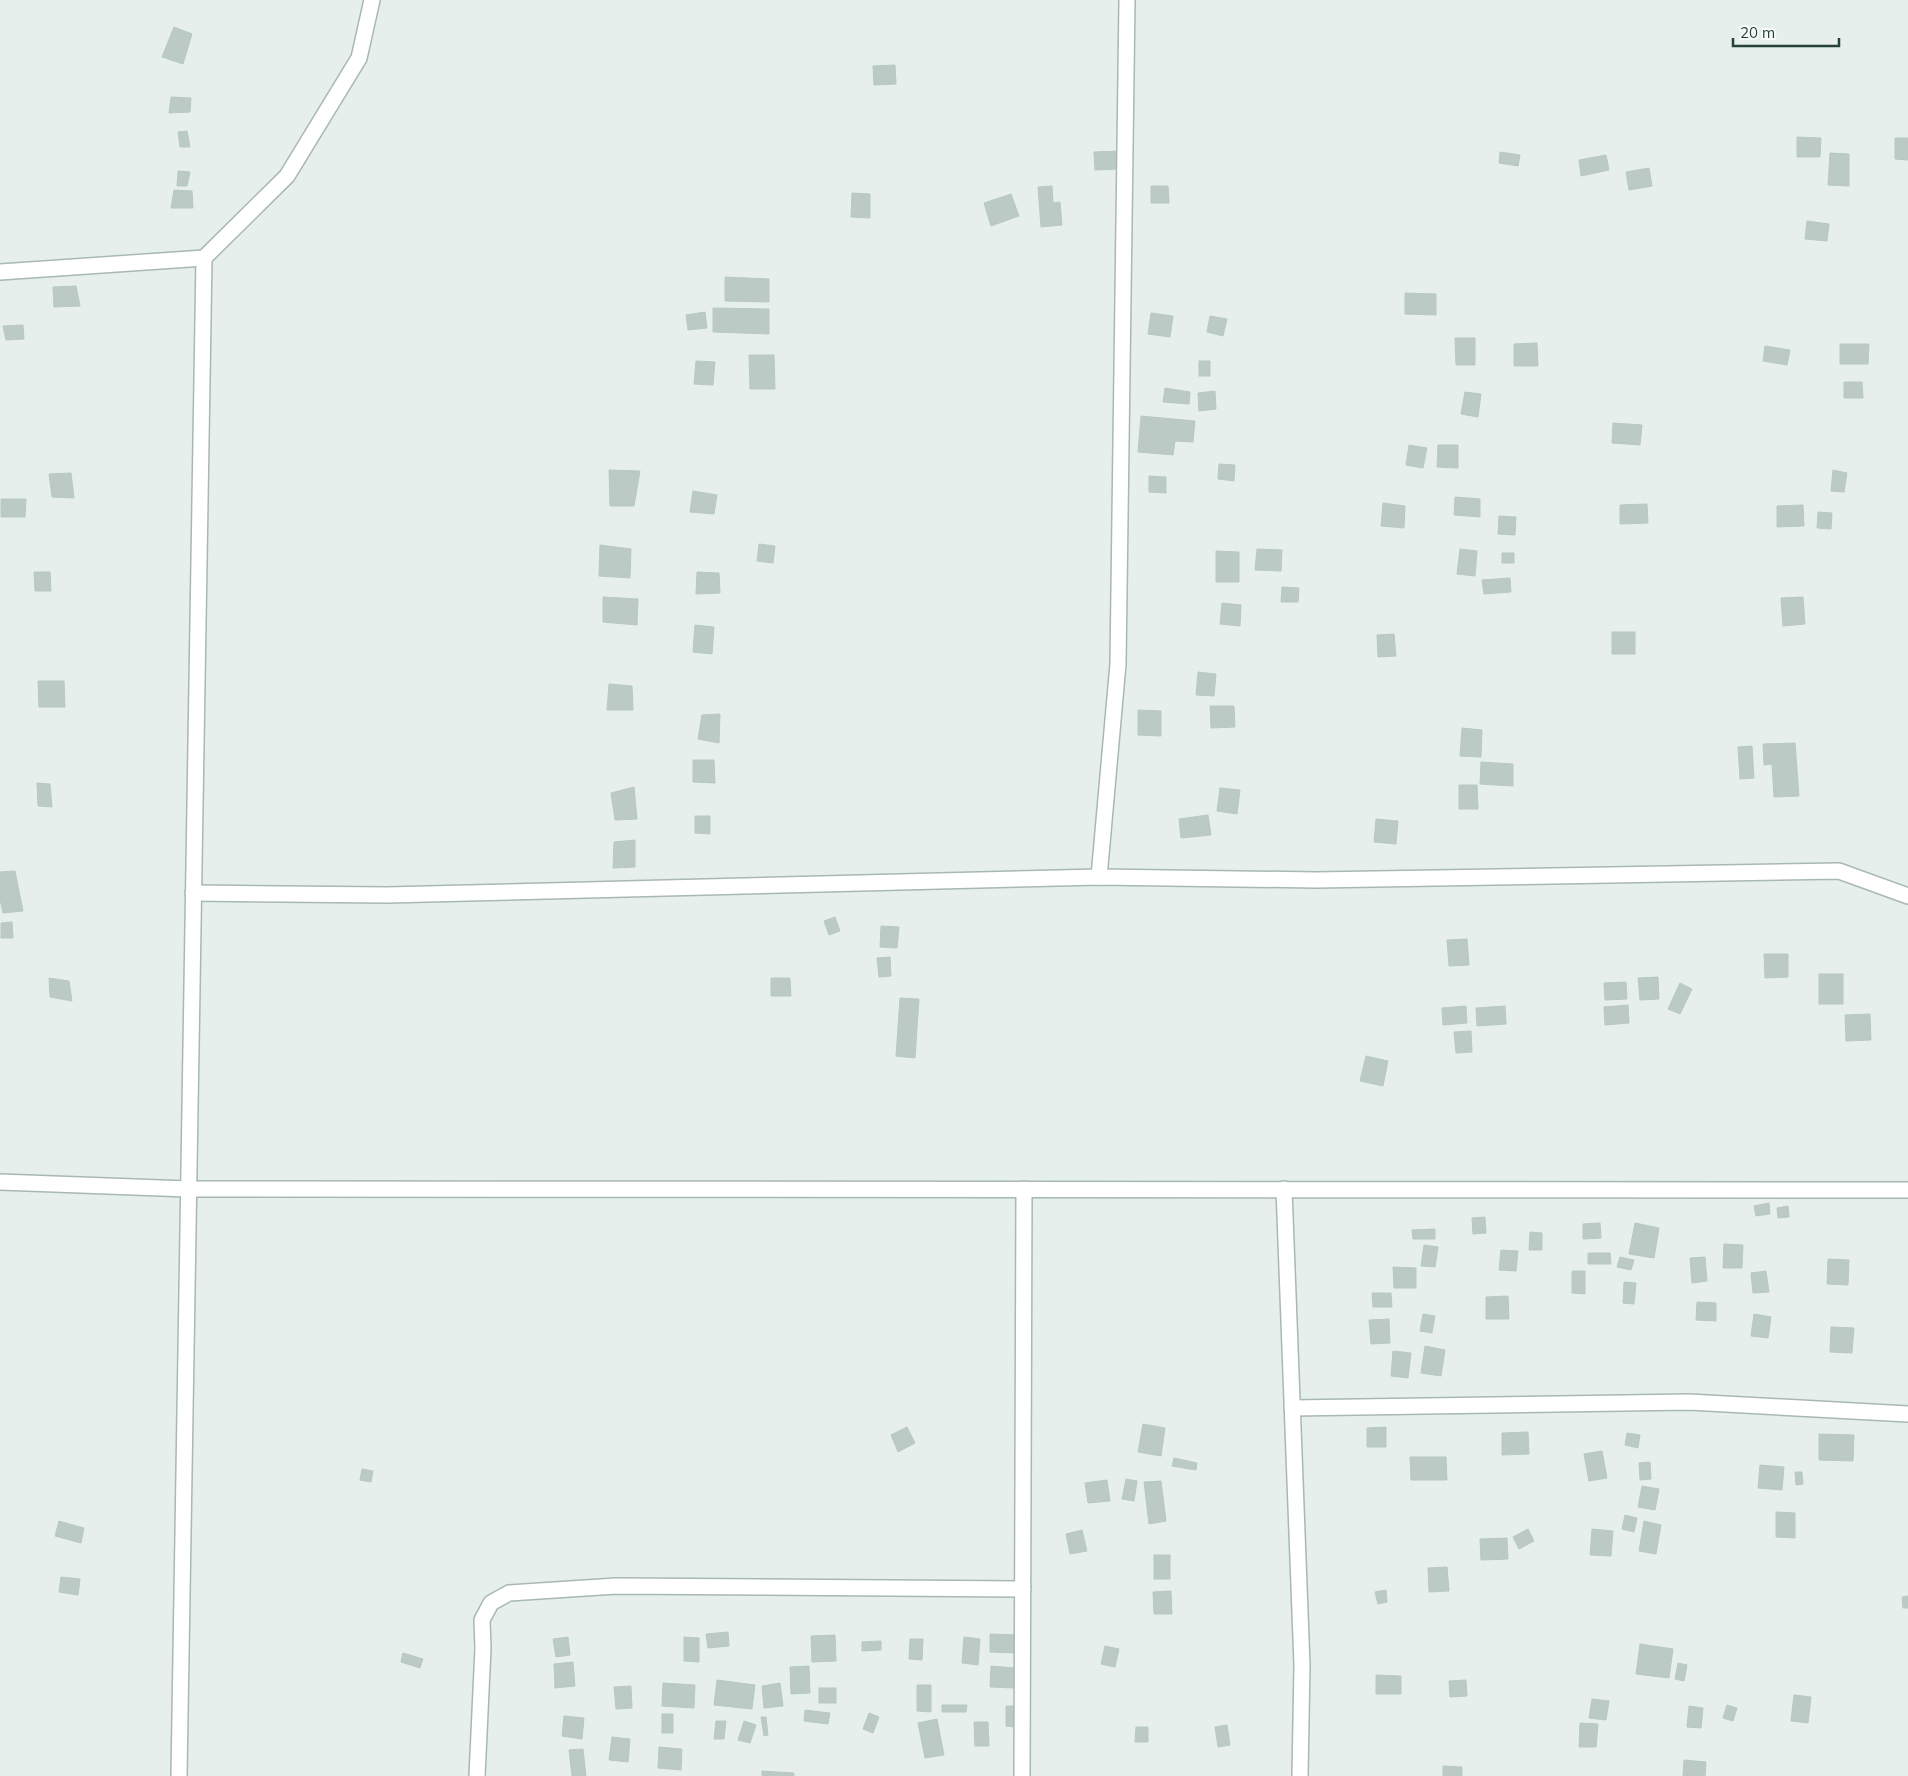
<svg xmlns="http://www.w3.org/2000/svg" width="1908" height="1776" viewBox="0 0 1908 1776" font-family="Mulish,sans-serif">
<style>
.building{fill:#bbcac4;stroke:#b8c9c2}
.lines{fill:none;stroke-linecap:round;stroke-linejoin:round}
.minor-casing{stroke:#a8b8b2;stroke-width:18}
.tertiary-casing{stroke:#a8b8b2;stroke-width:18}
.minor{stroke:#fff;stroke-width:15}
.tertiary{stroke:#fff;stroke-width:15}
</style>
<rect width="100%" height="100%" fill="#e6efeb"/>
<!-- building -->
<g class="building">
<path d="M 174,27 L 192,34 L 183,64 L 162,57 Z"/>
<path d="M 895,65 L 896,84 L 874,85 L 873,66 Z"/>
<path d="M 171,97 L 191,98 L 190,112 L 169,113 Z"/>
<path d="M 187,131 L 190,147 L 180,147 L 178,132 Z"/>
<path d="M 1797,137 L 1821,138 L 1820,157 L 1797,157 Z"/>
<path d="M 1895,138 L 1908,138 L 1908,160 L 1895,159 Z"/>
<path d="M 1119,151 L 1119,169 L 1095,170 L 1094,152 Z"/>
<path d="M 1500,152 L 1520,155 L 1518,166 L 1499,163 Z"/>
<path d="M 1830,153 L 1849,154 L 1849,186 L 1828,185 Z"/>
<path d="M 1606,155 L 1609,170 L 1581,176 L 1579,160 Z"/>
<path d="M 1649,168 L 1652,186 L 1629,190 L 1626,172 Z"/>
<path d="M 178,171 L 190,172 L 187,186 L 177,186 Z"/>
<path d="M 1052,186 L 1053,203 L 1060,202 L 1062,225 L 1041,227 L 1038,187 Z"/>
<path d="M 1151,186 L 1168,186 L 1169,203 L 1151,203 Z"/>
<path d="M 174,190 L 192,191 L 193,208 L 171,208 Z"/>
<path d="M 852,193 L 870,194 L 870,218 L 851,217 Z"/>
<path d="M 1011,194 L 1019,216 L 991,226 L 984,203 Z"/>
<path d="M 1807,221 L 1829,224 L 1827,241 L 1805,239 Z"/>
<path d="M 725,277 L 769,279 L 769,302 L 725,301 Z"/>
<path d="M 76,286 L 80,306 L 54,307 L 53,287 Z"/>
<path d="M 1405,293 L 1436,294 L 1436,315 L 1405,314 Z"/>
<path d="M 713,308 L 769,309 L 769,334 L 713,332 Z"/>
<path d="M 705,312 L 707,328 L 688,330 L 686,315 Z"/>
<path d="M 1151,313 L 1173,316 L 1170,337 L 1148,334 Z"/>
<path d="M 1210,316 L 1227,319 L 1223,336 L 1207,332 Z"/>
<path d="M 23,325 L 24,339 L 6,340 L 3,326 Z"/>
<path d="M 1455,338 L 1475,338 L 1475,365 L 1456,365 Z"/>
<path d="M 1537,343 L 1538,366 L 1514,366 L 1514,344 Z"/>
<path d="M 1840,344 L 1869,344 L 1868,364 L 1840,364 Z"/>
<path d="M 1765,346 L 1790,350 L 1787,365 L 1763,361 Z"/>
<path d="M 749,355 L 774,355 L 775,389 L 750,389 Z"/>
<path d="M 696,361 L 715,362 L 713,385 L 694,384 Z"/>
<rect x="1199" y="361" width="11" height="15"/>
<path d="M 1844,382 L 1862,382 L 1863,398 L 1844,398 Z"/>
<path d="M 1165,388 L 1190,392 L 1189,404 L 1163,402 Z"/>
<path d="M 1215,391 L 1216,409 L 1199,411 L 1198,393 Z"/>
<path d="M 1465,392 L 1481,394 L 1478,417 L 1461,414 Z"/>
<path d="M 1141,416 L 1195,421 L 1193,442 L 1175,441 L 1173,455 L 1138,452 Z"/>
<path d="M 1613,423 L 1642,425 L 1640,445 L 1612,443 Z"/>
<path d="M 1409,445 L 1427,448 L 1423,468 L 1406,465 Z"/>
<path d="M 1438,445 L 1458,445 L 1458,468 L 1437,467 Z"/>
<path d="M 1219,464 L 1235,465 L 1234,481 L 1218,479 Z"/>
<path d="M 609,470 L 640,471 L 634,506 L 610,506 Z"/>
<path d="M 1833,470 L 1847,473 L 1844,492 L 1831,491 Z"/>
<path d="M 71,473 L 74,498 L 52,497 L 49,474 Z"/>
<path d="M 1149,476 L 1166,477 L 1166,493 L 1149,492 Z"/>
<path d="M 693,491 L 717,495 L 714,514 L 690,512 Z"/>
<path d="M 1455,497 L 1480,499 L 1480,517 L 1454,515 Z"/>
<path d="M 1,499 L 26,499 L 25,517 L 1,517 Z"/>
<path d="M 1383,503 L 1405,506 L 1404,528 L 1381,526 Z"/>
<path d="M 1647,504 L 1648,523 L 1620,524 L 1620,505 Z"/>
<path d="M 1803,505 L 1804,526 L 1777,527 L 1777,506 Z"/>
<path d="M 1818,512 L 1832,513 L 1831,529 L 1817,528 Z"/>
<path d="M 1499,516 L 1516,517 L 1515,535 L 1498,534 Z"/>
<path d="M 759,544 L 775,546 L 773,563 L 757,561 Z"/>
<path d="M 600,545 L 631,549 L 630,578 L 599,576 Z"/>
<path d="M 1257,549 L 1282,550 L 1281,571 L 1255,570 Z"/>
<path d="M 1460,549 L 1477,551 L 1475,576 L 1457,574 Z"/>
<path d="M 1216,551 L 1239,552 L 1239,582 L 1216,582 Z"/>
<rect x="1502" y="553" width="12" height="10"/>
<path d="M 34,572 L 50,572 L 51,591 L 35,591 Z"/>
<path d="M 697,572 L 719,573 L 720,593 L 696,594 Z"/>
<path d="M 1510,578 L 1511,592 L 1484,594 L 1482,580 Z"/>
<path d="M 1282,587 L 1299,588 L 1298,602 L 1281,602 Z"/>
<path d="M 603,597 L 638,599 L 637,625 L 603,622 Z"/>
<path d="M 1803,597 L 1805,624 L 1783,626 L 1781,598 Z"/>
<path d="M 1222,603 L 1241,605 L 1240,626 L 1220,624 Z"/>
<path d="M 695,625 L 714,627 L 712,654 L 693,652 Z"/>
<rect x="1612" y="632" width="23" height="22"/>
<path d="M 1394,634 L 1396,656 L 1378,657 L 1377,635 Z"/>
<path d="M 1198,672 L 1216,674 L 1214,696 L 1196,695 Z"/>
<path d="M 38,681 L 64,681 L 65,707 L 39,707 Z"/>
<path d="M 609,684 L 632,686 L 633,710 L 607,710 Z"/>
<path d="M 1210,706 L 1234,706 L 1235,727 L 1211,728 Z"/>
<path d="M 1138,710 L 1161,711 L 1161,736 L 1138,735 Z"/>
<path d="M 720,714 L 719,743 L 698,739 L 702,715 Z"/>
<path d="M 1462,728 L 1482,730 L 1481,757 L 1460,756 Z"/>
<path d="M 1795,743 L 1799,796 L 1774,797 L 1772,764 L 1764,765 L 1763,744 Z"/>
<path d="M 1752,746 L 1754,778 L 1740,779 L 1738,747 Z"/>
<path d="M 693,760 L 714,760 L 715,783 L 693,782 Z"/>
<path d="M 1481,762 L 1513,764 L 1513,786 L 1480,784 Z"/>
<path d="M 37,783 L 50,784 L 52,807 L 38,806 Z"/>
<path d="M 1459,785 L 1477,785 L 1478,809 L 1459,809 Z"/>
<path d="M 634,787 L 637,819 L 615,820 L 611,793 Z"/>
<path d="M 1220,788 L 1240,790 L 1237,814 L 1217,811 Z"/>
<path d="M 1208,815 L 1211,835 L 1181,838 L 1179,819 Z"/>
<path d="M 695,816 L 710,816 L 710,834 L 695,833 Z"/>
<path d="M 1376,819 L 1398,821 L 1396,844 L 1374,842 Z"/>
<path d="M 635,840 L 635,867 L 613,868 L 614,842 Z"/>
<path d="M 15,871 L 23,911 L 3,913 L 0,899 L 0,872 Z"/>
<path d="M 835,917 L 840,931 L 829,935 L 824,921 Z"/>
<path d="M 12,922 L 13,938 L 1,938 L 1,923 Z"/>
<path d="M 881,926 L 899,927 L 897,948 L 880,947 Z"/>
<path d="M 1467,939 L 1469,965 L 1449,966 L 1447,940 Z"/>
<path d="M 1764,954 L 1788,954 L 1788,977 L 1765,978 Z"/>
<path d="M 890,957 L 891,976 L 879,977 L 877,958 Z"/>
<rect x="1819" y="974" width="24" height="30"/>
<path d="M 1658,977 L 1659,999 L 1640,1000 L 1638,978 Z"/>
<path d="M 49,978 L 69,981 L 72,1001 L 50,997 Z"/>
<path d="M 771,978 L 790,978 L 791,996 L 771,996 Z"/>
<path d="M 1626,982 L 1627,999 L 1605,1000 L 1604,983 Z"/>
<path d="M 1680,983 L 1692,989 L 1680,1014 L 1668,1009 Z"/>
<path d="M 900,998 L 919,999 L 915,1058 L 896,1056 Z"/>
<path d="M 1628,1005 L 1629,1023 L 1605,1025 L 1604,1007 Z"/>
<path d="M 1466,1006 L 1467,1023 L 1443,1025 L 1442,1008 Z"/>
<path d="M 1505,1006 L 1506,1024 L 1477,1026 L 1476,1008 Z"/>
<path d="M 1870,1014 L 1871,1040 L 1846,1041 L 1845,1015 Z"/>
<path d="M 1471,1031 L 1472,1052 L 1456,1053 L 1454,1032 Z"/>
<path d="M 1366,1056 L 1388,1061 L 1383,1086 L 1360,1081 Z"/>
<path d="M 1769,1203 L 1770,1214 L 1756,1216 L 1754,1206 Z"/>
<path d="M 1788,1206 L 1789,1217 L 1778,1218 L 1777,1208 Z"/>
<path d="M 1485,1217 L 1486,1233 L 1473,1234 L 1472,1218 Z"/>
<path d="M 1600,1223 L 1601,1238 L 1583,1239 L 1583,1224 Z"/>
<path d="M 1635,1223 L 1659,1228 L 1654,1258 L 1629,1254 Z"/>
<path d="M 1435,1229 L 1435,1239 L 1413,1239 L 1412,1230 Z"/>
<path d="M 1530,1232 L 1542,1233 L 1542,1250 L 1529,1250 Z"/>
<path d="M 1724,1244 L 1743,1245 L 1742,1268 L 1723,1268 Z"/>
<path d="M 1424,1245 L 1438,1247 L 1435,1267 L 1421,1266 Z"/>
<path d="M 1501,1250 L 1518,1251 L 1516,1271 L 1499,1270 Z"/>
<path d="M 1588,1253 L 1610,1253 L 1611,1264 L 1588,1264 Z"/>
<path d="M 1620,1257 L 1634,1260 L 1631,1270 L 1617,1267 Z"/>
<path d="M 1705,1257 L 1707,1281 L 1692,1283 L 1690,1258 Z"/>
<path d="M 1828,1259 L 1849,1260 L 1848,1285 L 1827,1284 Z"/>
<path d="M 1393,1267 L 1416,1268 L 1416,1288 L 1394,1288 Z"/>
<path d="M 1572,1271 L 1585,1271 L 1585,1294 L 1572,1293 Z"/>
<path d="M 1766,1271 L 1769,1292 L 1753,1293 L 1751,1273 Z"/>
<path d="M 1624,1282 L 1636,1283 L 1634,1304 L 1623,1303 Z"/>
<path d="M 1372,1293 L 1391,1293 L 1392,1307 L 1373,1307 Z"/>
<path d="M 1508,1296 L 1509,1319 L 1486,1319 L 1486,1297 Z"/>
<path d="M 1697,1302 L 1716,1303 L 1716,1321 L 1696,1320 Z"/>
<path d="M 1423,1314 L 1435,1316 L 1432,1333 L 1420,1331 Z"/>
<path d="M 1754,1314 L 1771,1317 L 1768,1338 L 1751,1336 Z"/>
<path d="M 1389,1319 L 1390,1343 L 1371,1344 L 1369,1320 Z"/>
<path d="M 1831,1327 L 1854,1328 L 1852,1353 L 1830,1352 Z"/>
<path d="M 1425,1346 L 1445,1350 L 1441,1376 L 1421,1373 Z"/>
<path d="M 1393,1351 L 1411,1353 L 1408,1378 L 1391,1376 Z"/>
<path d="M 1143,1424 L 1165,1428 L 1161,1456 L 1138,1452 Z"/>
<path d="M 907,1427 L 915,1443 L 898,1452 L 891,1435 Z"/>
<path d="M 1386,1427 L 1386,1447 L 1367,1447 L 1367,1428 Z"/>
<path d="M 1528,1432 L 1529,1454 L 1502,1455 L 1502,1433 Z"/>
<path d="M 1627,1433 L 1640,1435 L 1638,1448 L 1625,1445 Z"/>
<path d="M 1819,1434 L 1854,1435 L 1853,1461 L 1819,1460 Z"/>
<path d="M 1602,1451 L 1607,1478 L 1589,1481 L 1584,1454 Z"/>
<path d="M 1410,1457 L 1446,1457 L 1447,1480 L 1411,1480 Z"/>
<path d="M 1174,1458 L 1197,1463 L 1196,1470 L 1172,1466 Z"/>
<path d="M 1650,1462 L 1651,1479 L 1640,1480 L 1639,1463 Z"/>
<path d="M 1760,1465 L 1784,1467 L 1782,1490 L 1758,1488 Z"/>
<path d="M 362,1469 L 373,1471 L 371,1482 L 360,1480 Z"/>
<path d="M 1795,1472 L 1802,1472 L 1803,1484 L 1796,1485 Z"/>
<path d="M 1126,1479 L 1137,1481 L 1134,1501 L 1122,1499 Z"/>
<path d="M 1107,1480 L 1110,1501 L 1088,1503 L 1085,1483 Z"/>
<path d="M 1161,1481 L 1166,1521 L 1149,1524 L 1144,1482 Z"/>
<path d="M 1642,1486 L 1659,1489 L 1655,1510 L 1638,1507 Z"/>
<path d="M 1776,1512 L 1795,1513 L 1795,1538 L 1776,1537 Z"/>
<path d="M 1625,1515 L 1637,1518 L 1634,1532 L 1622,1529 Z"/>
<path d="M 59,1521 L 84,1528 L 81,1543 L 55,1536 Z"/>
<path d="M 1644,1521 L 1661,1525 L 1656,1554 L 1639,1551 Z"/>
<path d="M 1528,1529 L 1534,1541 L 1519,1549 L 1513,1537 Z"/>
<path d="M 1592,1529 L 1613,1531 L 1611,1556 L 1590,1555 Z"/>
<path d="M 1082,1530 L 1087,1551 L 1070,1554 L 1066,1534 Z"/>
<path d="M 1507,1538 L 1508,1559 L 1481,1560 L 1480,1539 Z"/>
<rect x="1154" y="1555" width="16" height="24"/>
<path d="M 1447,1567 L 1449,1591 L 1429,1592 L 1428,1568 Z"/>
<path d="M 61,1577 L 80,1579 L 78,1595 L 59,1592 Z"/>
<path d="M 1386,1590 L 1387,1602 L 1378,1604 L 1375,1592 Z"/>
<path d="M 1171,1591 L 1172,1614 L 1154,1614 L 1153,1592 Z"/>
<path d="M 1908,1596 L 1908,1608 L 1903,1608 L 1902,1597 Z"/>
<path d="M 728,1632 L 729,1646 L 708,1648 L 706,1634 Z"/>
<path d="M 990,1634 L 1017,1635 L 1016,1653 L 990,1652 Z"/>
<path d="M 835,1635 L 836,1661 L 812,1662 L 811,1636 Z"/>
<path d="M 568,1637 L 570,1655 L 556,1657 L 553,1639 Z"/>
<path d="M 684,1637 L 699,1638 L 699,1662 L 684,1661 Z"/>
<path d="M 964,1637 L 980,1639 L 978,1665 L 962,1663 Z"/>
<path d="M 910,1639 L 923,1639 L 922,1660 L 909,1659 Z"/>
<path d="M 881,1641 L 881,1650 L 862,1651 L 862,1642 Z"/>
<path d="M 1640,1644 L 1673,1649 L 1669,1678 L 1636,1674 Z"/>
<path d="M 1105,1646 L 1119,1649 L 1115,1667 L 1101,1664 Z"/>
<path d="M 403,1653 L 423,1659 L 420,1668 L 401,1662 Z"/>
<path d="M 573,1662 L 575,1686 L 555,1688 L 554,1664 Z"/>
<path d="M 1678,1663 L 1687,1665 L 1684,1681 L 1675,1679 Z"/>
<path d="M 809,1666 L 810,1693 L 791,1694 L 790,1667 Z"/>
<path d="M 991,1666 L 1015,1668 L 1014,1688 L 990,1687 Z"/>
<path d="M 1376,1675 L 1401,1676 L 1401,1694 L 1376,1694 Z"/>
<path d="M 717,1680 L 755,1685 L 752,1709 L 714,1705 Z"/>
<path d="M 1466,1680 L 1467,1696 L 1450,1697 L 1449,1681 Z"/>
<path d="M 663,1683 L 695,1685 L 694,1708 L 662,1706 Z"/>
<path d="M 780,1683 L 783,1706 L 764,1708 L 762,1686 Z"/>
<path d="M 917,1685 L 931,1685 L 931,1712 L 917,1711 Z"/>
<path d="M 631,1686 L 632,1708 L 616,1709 L 614,1687 Z"/>
<rect x="819" y="1688" width="17" height="15"/>
<path d="M 1794,1695 L 1811,1697 L 1808,1723 L 1791,1721 Z"/>
<path d="M 1592,1699 L 1609,1701 L 1606,1720 L 1589,1718 Z"/>
<path d="M 942,1705 L 967,1705 L 966,1712 L 942,1712 Z"/>
<path d="M 1727,1705 L 1737,1708 L 1733,1721 L 1723,1718 Z"/>
<path d="M 1006,1706 L 1014,1706 L 1014,1727 L 1006,1726 Z"/>
<path d="M 1689,1706 L 1703,1708 L 1701,1728 L 1687,1727 Z"/>
<path d="M 805,1710 L 830,1713 L 828,1724 L 804,1721 Z"/>
<path d="M 869,1713 L 879,1717 L 873,1733 L 863,1729 Z"/>
<rect x="662" y="1714" width="11" height="19"/>
<path d="M 564,1716 L 584,1718 L 582,1739 L 562,1736 Z"/>
<path d="M 761,1717 L 766,1717 L 768,1735 L 764,1736 Z"/>
<path d="M 937,1719 L 944,1755 L 925,1758 L 918,1723 Z"/>
<path d="M 716,1721 L 726,1721 L 724,1739 L 714,1739 Z"/>
<path d="M 744,1721 L 756,1725 L 750,1743 L 738,1740 Z"/>
<path d="M 974,1722 L 988,1722 L 989,1746 L 975,1746 Z"/>
<path d="M 1580,1723 L 1598,1724 L 1596,1747 L 1579,1747 Z"/>
<path d="M 1227,1725 L 1230,1745 L 1218,1747 L 1215,1727 Z"/>
<path d="M 1136,1727 L 1148,1727 L 1148,1742 L 1135,1742 Z"/>
<path d="M 612,1737 L 630,1739 L 628,1762 L 609,1760 Z"/>
<path d="M 659,1747 L 682,1749 L 681,1770 L 658,1768 Z"/>
<path d="M 583,1749 L 586,1776 L 572,1776 L 569,1750 Z"/>
<path d="M 1684,1760 L 1706,1762 L 1705,1776 L 1683,1776 Z"/>
<path d="M 1443,1766 L 1462,1767 L 1462,1776 L 1443,1776 Z"/>
<path d="M 762,1771 L 794,1773 L 794,1776 L 762,1776 Z"/>
</g>
<g class="lines">
<!-- minor casing -->
<g class="minor-casing">
<g id="minor">
<path d="M 0,272 L 204,258 L 287,176 L 359,58 L 372,0"/>
<path d="M 1099,877 L 1118,664 L 1127,0"/>
<path d="M 193,893 L 387,895 L 1099,877 L 1316,880 L 1839,871 L 1908,896"/>
<path d="M 0,1182 L 188,1189 L 1908,1190"/>
<path d="M 1284,1189 L 1302,1665 L 1300,1776"/>
<path d="M 1292,1408 L 1689,1402 L 1908,1414"/>
<path d="M 477,1776 L 483,1648 L 482,1620 L 491,1603 L 509,1593 L 616,1586 L 1023,1589"/>
<path d="M 1022,1776 L 1024,1189"/>
</g>
</g>
<!-- tertiary casing -->
<g class="tertiary-casing">
<path id="tertiary" d="M 179,1776 L 204,258"/>
</g>
<!-- minor -->
<use href="#minor" class="minor"/>
<!-- tertiary -->
<use href="#tertiary" class="tertiary"/>
</g>
<!-- scale -->
<path d="M1733 38v8h106v-8" fill="none" stroke="#24423a" stroke-width="2.5"/>
<text x="1740" y="38" font-size="15" fill="#24423a" stroke="#f7fbf9" stroke-width="4" paint-order="stroke">20 m</text>
</svg>
